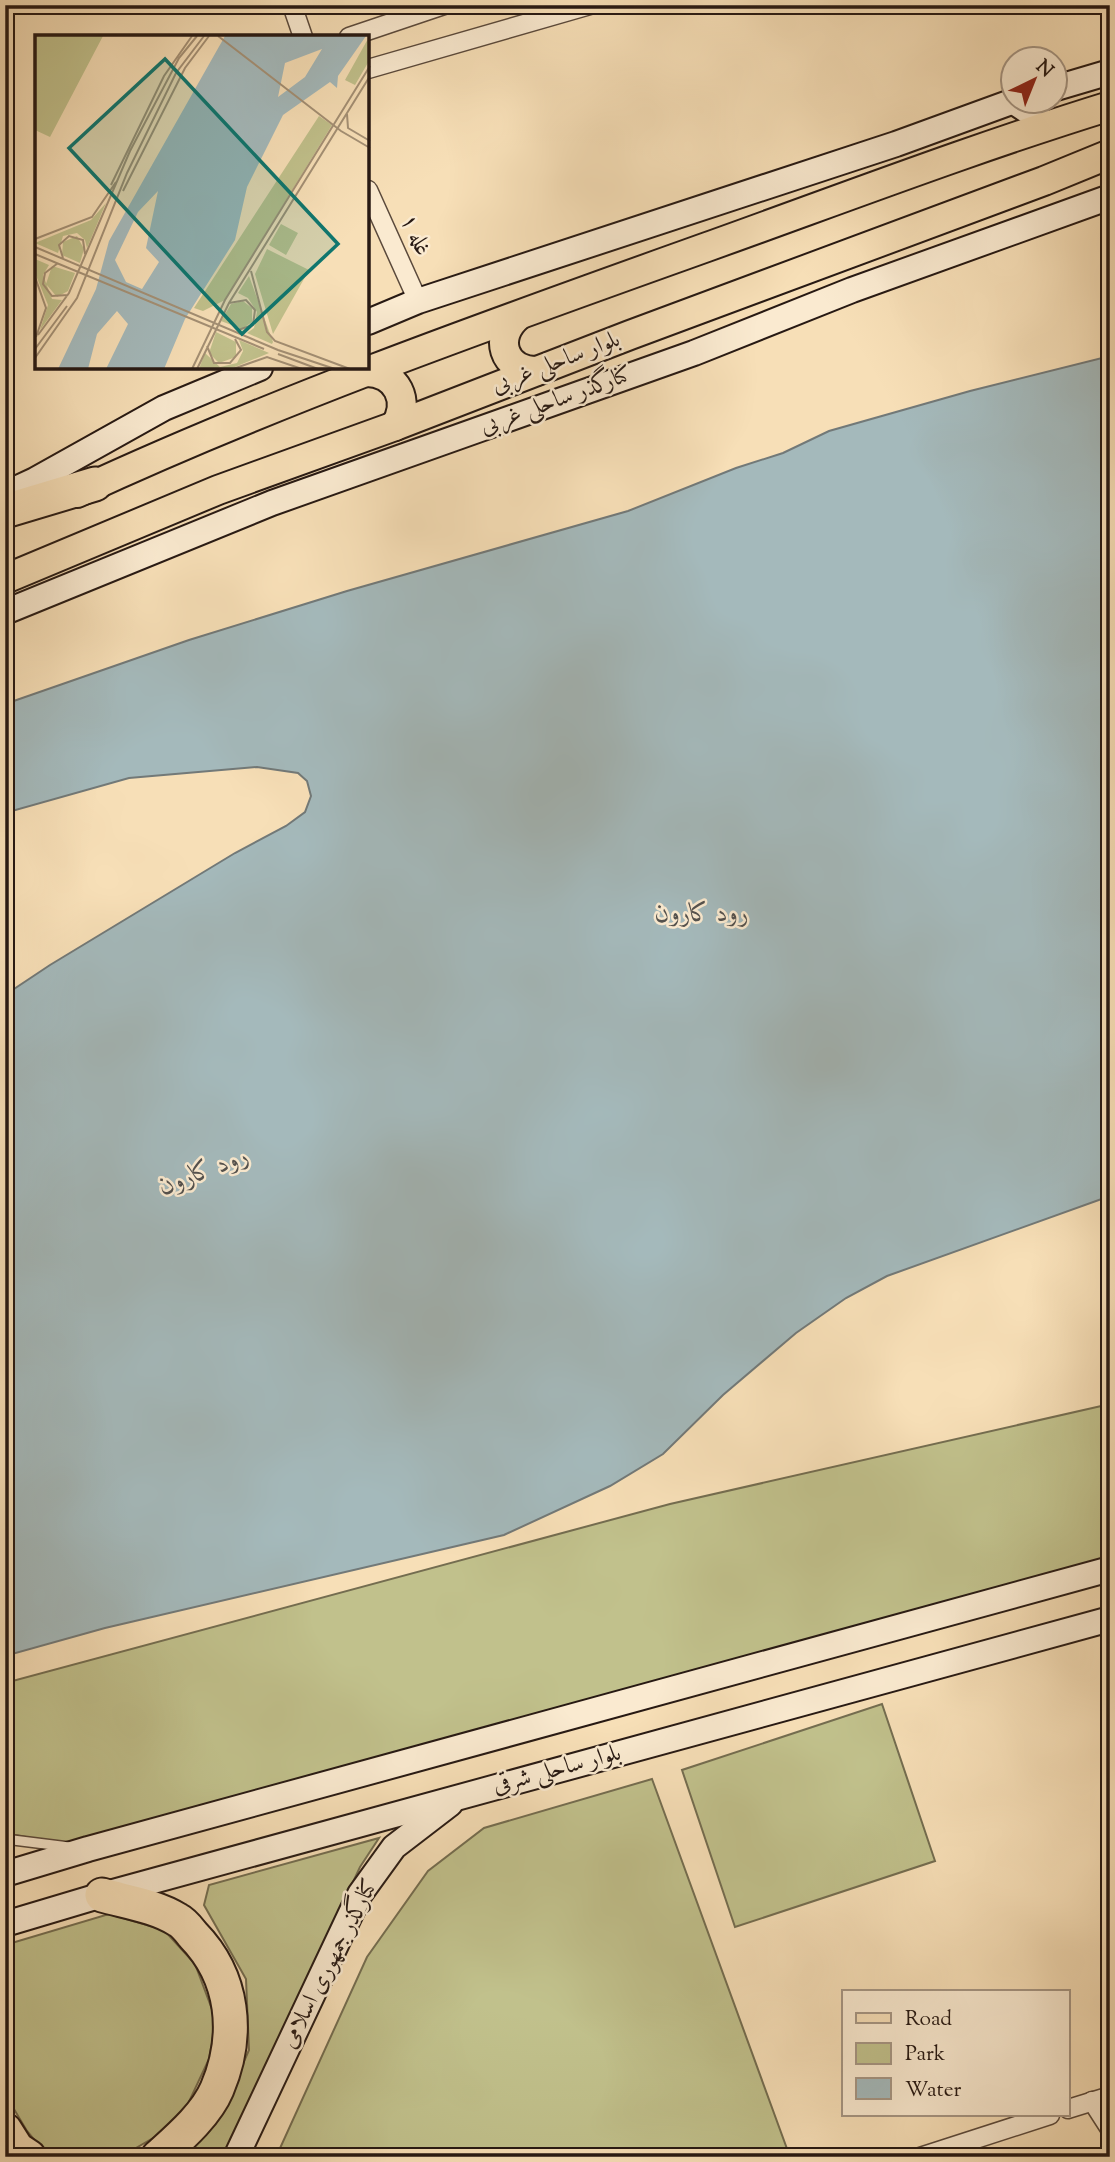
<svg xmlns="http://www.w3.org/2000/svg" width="1115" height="2162" viewBox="0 0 1115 2162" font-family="'Sorts Mill Goudy',Amiri,serif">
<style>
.green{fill:#c1c18c;stroke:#746d50;stroke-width:2}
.water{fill:#a4b9bb;stroke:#727978;stroke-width:2}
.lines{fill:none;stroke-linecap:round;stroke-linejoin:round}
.lane-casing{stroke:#5b4a3c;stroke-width:12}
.street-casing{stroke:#5b4a3c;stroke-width:21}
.secondary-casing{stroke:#271913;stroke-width:28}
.primary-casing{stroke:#271913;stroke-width:32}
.highway-casing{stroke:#271913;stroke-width:37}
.lane{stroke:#faead0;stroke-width:9}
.street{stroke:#faead0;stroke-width:18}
.secondary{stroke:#faead0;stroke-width:24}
.primary{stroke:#f7dfb7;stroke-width:28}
.highway{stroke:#f7dfb7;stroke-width:33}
.labels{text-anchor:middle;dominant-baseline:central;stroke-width:5;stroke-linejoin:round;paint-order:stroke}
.street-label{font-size:24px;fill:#271913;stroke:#faead0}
.water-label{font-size:26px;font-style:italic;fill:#53514e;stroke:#faead0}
.inset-road{fill:none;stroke:#a49075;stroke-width:2}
.view{fill:#0f766e;fill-opacity:0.15;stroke:#0f766e;stroke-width:3.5}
.inset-edge{fill:none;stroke:#271913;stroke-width:3.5}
</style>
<rect width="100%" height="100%" fill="#f7dfb7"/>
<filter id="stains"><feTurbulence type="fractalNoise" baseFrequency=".00286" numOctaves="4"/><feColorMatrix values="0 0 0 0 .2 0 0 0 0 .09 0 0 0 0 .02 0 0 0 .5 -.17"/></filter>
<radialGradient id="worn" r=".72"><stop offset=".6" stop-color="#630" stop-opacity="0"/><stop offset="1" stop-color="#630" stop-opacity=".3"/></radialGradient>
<!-- green -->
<g class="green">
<path d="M 1110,1404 L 1110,1571 L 88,1849 L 5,1833 L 5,1683 L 670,1504 Z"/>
<path d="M 882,1704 L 935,1861 L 735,1927 L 682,1770 Z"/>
<path d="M 652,1779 L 790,2157 L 276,2157 L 367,1957 L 428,1871 L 484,1828 Z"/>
<path d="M 379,1838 L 360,1867 L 224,2157 L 184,2157 L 219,2119 L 249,2050 L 246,1979 L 204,1905 L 209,1885 Z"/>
<path d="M 109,1914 L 164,1930 L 195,1964 L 216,2020 L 209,2059 L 187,2106 L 160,2134 L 129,2152 L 112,2157 L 60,2157 L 45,2153 L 27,2131 L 5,2094 L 5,1945 Z"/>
</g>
<!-- water -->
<path class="water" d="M 1110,356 L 1110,1196 L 887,1276 L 846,1298 L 796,1333 L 723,1395 L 663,1454 L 610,1486 L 504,1535 L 105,1628 L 5,1656 L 5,995 L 50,965 L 235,853 L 286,826 L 305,812 L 311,796 L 307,781 L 298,773 L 257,767 L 129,778 L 5,813 L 5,704 L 189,640 L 347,591 L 628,511 L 736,468 L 783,453 L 829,431 L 970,391 Z"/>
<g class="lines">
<!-- lane casing -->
<g class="lane-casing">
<path id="lane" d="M 5,1839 L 69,1847"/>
</g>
<!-- street casing -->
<g class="street-casing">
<g id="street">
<path d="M 292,5 L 303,37"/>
<path d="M 349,37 L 444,5"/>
<path d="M 368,69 L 590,5"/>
<path d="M 368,190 L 418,301"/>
<path d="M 1092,2101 L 1110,2129"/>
<path d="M 1068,2109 L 1110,2096"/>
<path d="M 920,2157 L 1050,2115"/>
</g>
</g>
<!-- secondary casing -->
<g class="secondary-casing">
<g id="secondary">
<path d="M 1056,88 L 1110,72"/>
<path d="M 1014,102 L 1049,125"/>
<path d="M 368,322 L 418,301 L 896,144 L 1014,101"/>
<path d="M 5,494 L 35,480 L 164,408 L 260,368"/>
<path d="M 5,612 L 272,503 L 694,353 L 852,290 L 1110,197"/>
<path d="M 5,1874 L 88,1849 L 1110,1569"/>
<path d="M 5,1924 L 102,1895 L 1110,1619"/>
<path d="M 236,2157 L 360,1894 L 394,1847 L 450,1804"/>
</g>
</g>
<!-- primary casing -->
<g class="primary-casing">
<g id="primary">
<path d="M 518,316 C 493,337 503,370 536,371"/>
<path d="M 367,372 C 397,373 411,401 395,426"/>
<path d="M 77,493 C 282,398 495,323 707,247 C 841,199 974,148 1110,106"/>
<path d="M 5,579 L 218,490 L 395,426 L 630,335 L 1044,181 L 1110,154"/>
</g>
</g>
<!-- highway casing -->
<g class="highway-casing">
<g id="highway">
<path d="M 5,511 L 95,484"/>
<path d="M 102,1895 C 127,1902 156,1906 178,1920 C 184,1923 189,1930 193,1935 C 234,1977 240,2035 217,2089 C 206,2115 179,2138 158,2157"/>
<path d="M 5,2130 L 17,2149 L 29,2157"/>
</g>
</g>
<!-- lane -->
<use href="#lane" class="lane"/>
<!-- street -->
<use href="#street" class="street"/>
<!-- secondary -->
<use href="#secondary" class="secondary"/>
<!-- primary -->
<use href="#primary" class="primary"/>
<!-- highway -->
<use href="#highway" class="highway"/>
</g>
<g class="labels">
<!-- street labels -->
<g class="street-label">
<text transform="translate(415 235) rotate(66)">غله ۱</text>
<text transform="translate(556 363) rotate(-21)">بلوار ساحلی غربی</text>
<text transform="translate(556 401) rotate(-20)">کنارگذر ساحلی غربی</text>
<text transform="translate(557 1770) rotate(-15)">بلوار ساحلی شرقی</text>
<text transform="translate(330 1964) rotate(-63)">کنارگذر جمهوری اسلامی</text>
</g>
<!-- water labels -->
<g class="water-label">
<text x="702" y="914">رود کارون</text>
<text transform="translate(204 1172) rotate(-21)">رود کارون</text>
</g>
</g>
<!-- overview -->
<g transform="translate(35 35)">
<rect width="334" height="334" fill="#f7dfb7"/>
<path d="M 0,1 L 68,1 L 15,102 L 0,95 ZM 334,2 L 334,26 L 320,50 L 310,45 ZM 284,81 L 297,90 L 190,265 L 168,276 L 159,273 ZM 71,168 L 52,213 L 50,205 L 42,198 L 28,201 L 23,218 L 0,208 L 56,185 ZM 246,189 L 263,198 L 251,220 L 234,210 ZM 42,201 L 49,214 L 45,228 L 27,220 L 28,207 ZM 232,214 L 274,235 L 238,299 L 220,239 ZM 0,224 L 14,230 L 8,240 L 17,264 L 27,265 L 5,295 L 13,270 L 0,238 ZM 17,231 L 40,238 L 33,256 L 22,262 L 11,249 ZM 214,241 L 238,307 L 237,309 L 212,298 L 219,293 L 222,277 L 213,263 L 203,258 ZM 208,266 L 217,273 L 217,287 L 207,294 L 186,286 L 196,269 ZM 181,297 L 201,307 L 201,322 L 184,328 L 174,318 ZM 204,305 L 234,318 L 195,334 L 164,334 L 170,318 L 185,332 L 202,328 L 208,316 Z" fill="#c1c18c"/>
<path d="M 190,1 L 331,1 L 303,41 L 302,53 L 295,47 L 248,80 L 212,152 L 200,205 L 150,284 L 129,334 L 71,334 L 93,289 L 82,276 L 62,299 L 53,334 L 23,334 L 61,254 L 74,206 ZM 287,14 L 270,42 L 243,62 L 250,28 ZM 123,156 L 111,213 L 124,227 L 107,254 L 91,247 L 80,225 L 103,177 Z" fill="#a4b9bb" fill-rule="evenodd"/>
<path class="inset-road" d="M 183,1 L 306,96 L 335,113M 312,79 L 313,93 L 335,106M 76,150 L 129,41 L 157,1M 88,156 L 150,33 L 174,1M 0,204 L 57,182 L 81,147M 0,212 L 243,315 L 300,334M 0,219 L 229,314M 28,223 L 24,210 L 34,201 L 48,205 L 50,219M 23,228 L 10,238 L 8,249 L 17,261 L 33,260M 216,236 L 232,297 L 240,306 L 315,334M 0,242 L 11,273 L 1,302M 194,268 L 211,265 L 220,275 L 218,290 L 203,295M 3,300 L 34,258 L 95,116 L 144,23 L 162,1M 172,311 L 179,328 L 195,328 L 206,315 L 200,304M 0,314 L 32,271M 243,319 L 283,334M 0,323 L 42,263 L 92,138 L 141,38 L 169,1M 157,334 L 190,265 L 335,31M 162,334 L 194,268 L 335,41M 198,334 L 232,322 L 267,334"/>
<path class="view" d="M 130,24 L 303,209 L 207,299 L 34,113 Z"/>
<rect width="334" height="334" class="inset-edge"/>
</g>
<!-- margin -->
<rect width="1115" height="2162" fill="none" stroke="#f7dfb7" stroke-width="28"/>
<rect x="7" y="7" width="1101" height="2148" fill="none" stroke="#271913" stroke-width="3.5"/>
<rect x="14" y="14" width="1087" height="2134" fill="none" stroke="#271913" stroke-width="2"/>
<!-- legend -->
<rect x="842" y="1990" width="228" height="126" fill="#faead0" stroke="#a69684" stroke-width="2"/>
<rect x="856" y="2013" width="35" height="10" fill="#f7dfb7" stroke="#a69684" stroke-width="2"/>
<text x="905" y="2025" font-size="21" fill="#271913">Road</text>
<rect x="856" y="2043" width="35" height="21" fill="#c1c18c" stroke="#a69684" stroke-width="2"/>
<text x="905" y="2060" font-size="21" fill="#271913">Park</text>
<rect x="856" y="2078" width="35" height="21" fill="#a4b9bb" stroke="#a69684" stroke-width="2"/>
<text x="905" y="2096" font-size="21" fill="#271913">Water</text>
<!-- north arrow -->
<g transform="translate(1034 80) rotate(43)"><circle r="33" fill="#faead0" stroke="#a69684" stroke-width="2"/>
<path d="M0-5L12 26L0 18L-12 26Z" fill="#8f2418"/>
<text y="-10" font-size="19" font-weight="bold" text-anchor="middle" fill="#271913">N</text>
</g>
<rect width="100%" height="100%" filter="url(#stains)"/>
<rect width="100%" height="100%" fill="url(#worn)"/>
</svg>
